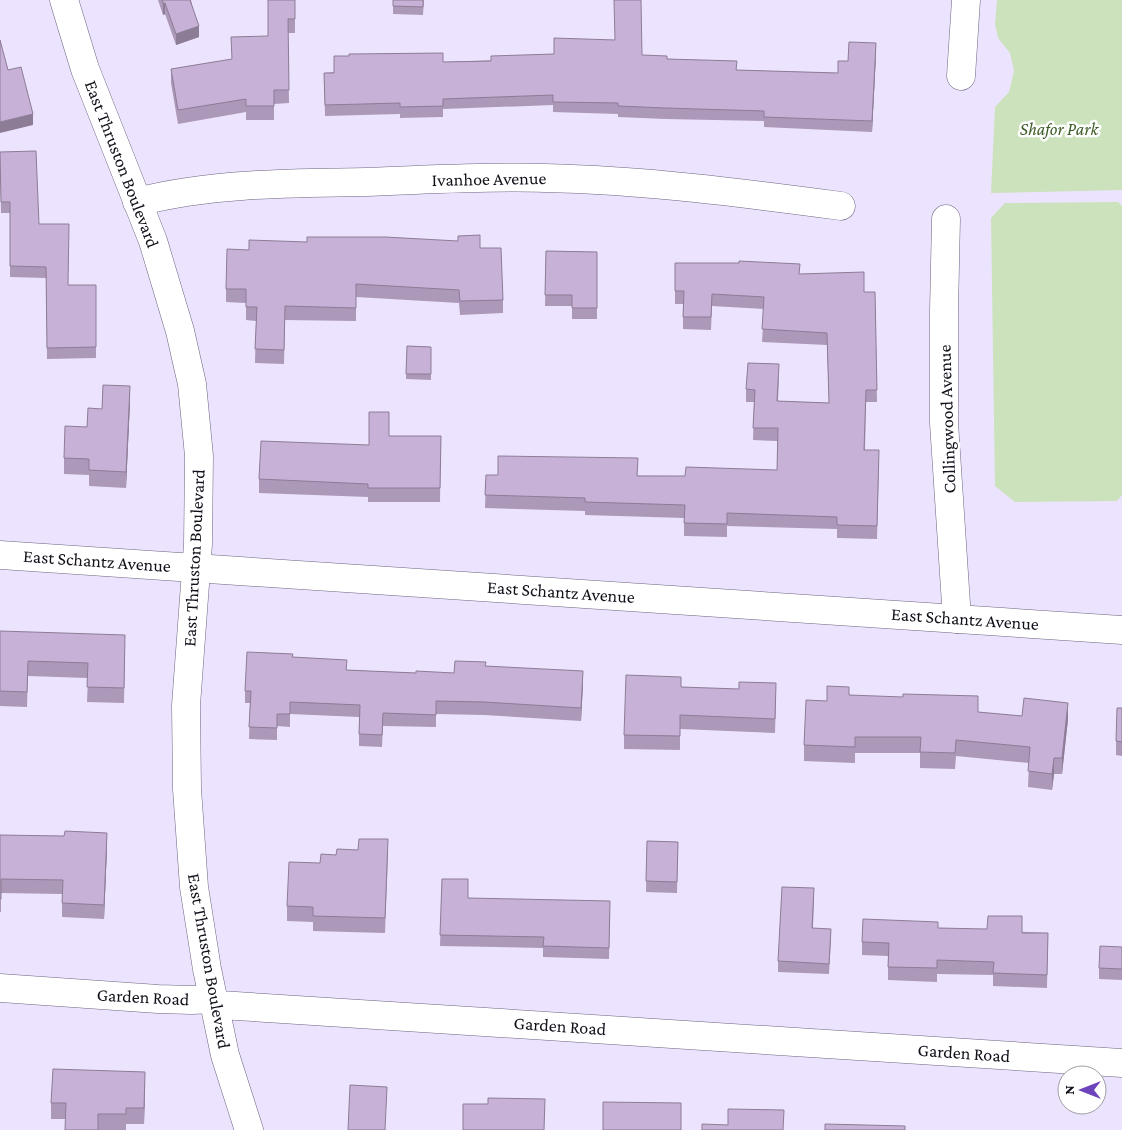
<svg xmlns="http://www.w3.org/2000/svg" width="1122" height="1130" viewBox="0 0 1122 1130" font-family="'Crimson Pro',serif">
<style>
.green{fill:#cbe2bc}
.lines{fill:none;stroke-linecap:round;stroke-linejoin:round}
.street-casing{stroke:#6d647f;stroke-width:29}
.street{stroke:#fff;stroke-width:28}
.wall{fill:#ac98b9}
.shaded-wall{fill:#8c7c96}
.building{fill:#c8b1d7;stroke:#8c7c96}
.labels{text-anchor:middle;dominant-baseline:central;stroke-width:5;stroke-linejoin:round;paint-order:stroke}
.park-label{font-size:18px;font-style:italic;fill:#3d5b26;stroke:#fff}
.street-label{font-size:18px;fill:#14101b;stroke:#fff}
</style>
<rect width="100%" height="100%" fill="#ece4fe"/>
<!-- green -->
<g class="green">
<path d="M 997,0 L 1122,0 L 1122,190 L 991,193 L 995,107 L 1009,92 L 1014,71 L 1010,53 L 998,38 L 995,24 Z"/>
<path d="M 1118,202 L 1122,206 L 1122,495 L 1117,501 L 1015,502 L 995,486 L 991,218 L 1005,203 Z"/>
</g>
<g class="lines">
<!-- street casing -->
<g class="street-casing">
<g id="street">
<path d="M 64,0 L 85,69 L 153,241 L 180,331 L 192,384 L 199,456 L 198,544 L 186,705 L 187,789 L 194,887 L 207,969 L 225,1055 L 249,1130"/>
<path d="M 961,76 L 966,0"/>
<path d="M 137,202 C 210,183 291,183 366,182 C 425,180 486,176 544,178 C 643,180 743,193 841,206"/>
<path d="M 946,219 L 944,311 L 944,423 L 957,619"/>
<path d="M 0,555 L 1122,630"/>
<path d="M 0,988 L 158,999 L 192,1000 L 212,999 L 220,1005 L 1122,1063"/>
</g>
</g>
<!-- street -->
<use href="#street" class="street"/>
</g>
<!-- wall -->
<g class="wall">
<path d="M 158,0 L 191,0 L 199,37 L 176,45 L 165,14 L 163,15 Z"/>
<path d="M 295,0 L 295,33 L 288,33 L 289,103 L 274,104 L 274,120 L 246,120 L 246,112 L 178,124 L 171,83 L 171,69 L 232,60 L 268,36 Z"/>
<path d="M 393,0 L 424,0 L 423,15 L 393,14 Z"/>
<path d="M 876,54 L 872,132 L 764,127 L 764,121 L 665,119 L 618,117 L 618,114 L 553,112 L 553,105 L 443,109 L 443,117 L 400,118 L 400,114 L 325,116 L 324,73 L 443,62 L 642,55 L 737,70 L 838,73 L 848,61 Z"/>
<path d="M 0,152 L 39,224 L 68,285 L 96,285 L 96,358 L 47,359 L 46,278 L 10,277 L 10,213 L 1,213 Z"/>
<path d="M 480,248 L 503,300 L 503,313 L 460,315 L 459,303 L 356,297 L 356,321 L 285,320 L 284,364 L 255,363 L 256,321 L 246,320 L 246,303 L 226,302 L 226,289 L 249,250 Z"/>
<path d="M 546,251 L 597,252 L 597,319 L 572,319 L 572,306 L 545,306 Z"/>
<path d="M 675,263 L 800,274 L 864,292 L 875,292 L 877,402 L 866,402 L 865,450 L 879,463 L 877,539 L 837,538 L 837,529 L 727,526 L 727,537 L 684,536 L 684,518 L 585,515 L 585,511 L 485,508 L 486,475 L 685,476 L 777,470 L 777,441 L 753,440 L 754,402 L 746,402 L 746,389 L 779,377 L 778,401 L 829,403 L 827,345 L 762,342 L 764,309 L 712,306 L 711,330 L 683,329 L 683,304 L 675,304 Z"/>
<path d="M 407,346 L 431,347 L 431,380 L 406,379 Z"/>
<path d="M 130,402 L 126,488 L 89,486 L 89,475 L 64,474 L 64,458 L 102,409 Z"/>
<path d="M 389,436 L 441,436 L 440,502 L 368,502 L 368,497 L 259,493 L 259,479 L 369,445 Z"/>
<path d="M 0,631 L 125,650 L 124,703 L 87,702 L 88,678 L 28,676 L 27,707 L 0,706 Z"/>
<path d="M 293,657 L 347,670 L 416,673 L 454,673 L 486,666 L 583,683 L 581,721 L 484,715 L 436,714 L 436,727 L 383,726 L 382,747 L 359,746 L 359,717 L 290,714 L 290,727 L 277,726 L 277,740 L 249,739 L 250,703 L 245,703 L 245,691 Z"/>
<path d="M 681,687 L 776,697 L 775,733 L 680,729 L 680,750 L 624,749 L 624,735 Z"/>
<path d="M 849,695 L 978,712 L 1022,716 L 1068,719 L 1062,774 L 1054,774 L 1052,790 L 1028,787 L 1029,763 L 956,756 L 955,769 L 920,768 L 920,753 L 855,753 L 855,763 L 804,761 L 804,745 L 827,701 Z"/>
<path d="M 1122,708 L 1122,756 L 1116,755 L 1116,741 Z"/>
<path d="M 0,835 L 107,847 L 104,919 L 62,917 L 62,894 L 1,893 L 1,912 L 0,912 Z"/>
<path d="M 647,841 L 678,842 L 677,893 L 646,892 Z"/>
<path d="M 388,854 L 385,933 L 313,931 L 313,922 L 287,921 L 287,906 L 320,863 L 336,855 Z"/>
<path d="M 442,879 L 468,898 L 610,912 L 609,959 L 543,957 L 543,948 L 440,946 Z"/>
<path d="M 814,899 L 813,928 L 831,939 L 829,974 L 778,972 L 778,961 Z"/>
<path d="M 938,928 L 1048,933 L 1047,988 L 993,986 L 993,975 L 937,974 L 937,982 L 888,980 L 888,956 L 862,955 L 862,942 Z"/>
<path d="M 1122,947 L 1122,980 L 1099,979 L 1099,968 Z"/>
<path d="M 145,1088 L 144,1124 L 126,1124 L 126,1130 L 98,1130 L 66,1119 L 51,1119 L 51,1103 Z"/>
</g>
<!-- shaded-wall -->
<g class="shaded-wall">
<path d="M 163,3 L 165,3 L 165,14 L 163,15 Z"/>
<path d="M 199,26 L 199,37 L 176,45 L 176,34 Z"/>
<path d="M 876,43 L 876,54 L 872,132 L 872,121 Z"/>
<path d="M 33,114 L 33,125 L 0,133 L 0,122 Z"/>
<path d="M 130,386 L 130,402 L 126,488 L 126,472 Z"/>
<path d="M 583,671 L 583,683 L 581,721 L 581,708 Z"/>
<path d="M 1068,703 L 1068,719 L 1062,774 L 1062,758 Z"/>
<path d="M 1054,758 L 1054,774 L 1052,790 L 1052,774 Z"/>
<path d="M 107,833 L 107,847 L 104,919 L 104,905 Z"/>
<path d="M 145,1072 L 145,1088 L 144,1124 L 144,1108 Z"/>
</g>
<!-- building -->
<g class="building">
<path d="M 162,0 L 190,0 L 199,26 L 176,34 L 165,3 L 163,3 Z"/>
<path d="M 268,0 L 295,0 L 295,19 L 288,19 L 289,90 L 274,90 L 274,106 L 246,106 L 246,99 L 178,110 L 171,69 L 232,59 L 231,37 L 268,36 Z"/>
<path d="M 393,0 L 423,0 L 423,7 L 393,6 Z"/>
<path d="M 614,0 L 641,0 L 642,55 L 667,56 L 667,59 L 737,61 L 736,70 L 838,73 L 838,61 L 848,61 L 849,42 L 876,43 L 872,121 L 764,117 L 764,111 L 665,108 L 618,106 L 618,103 L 553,102 L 553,95 L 443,99 L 443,106 L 400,107 L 400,103 L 325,105 L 324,73 L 334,73 L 334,56 L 349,56 L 349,54 L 443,53 L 443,62 L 491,61 L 491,56 L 554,54 L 554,38 L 615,40 Z"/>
<path d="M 0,40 L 8,70 L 21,67 L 33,114 L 0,122 Z"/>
<path d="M 36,151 L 39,224 L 69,224 L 68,285 L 96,285 L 96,347 L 47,348 L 46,267 L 10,266 L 10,202 L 1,202 L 0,152 Z"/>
<path d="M 480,235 L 480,248 L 501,248 L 503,300 L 460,301 L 459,290 L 356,284 L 356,308 L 285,306 L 284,350 L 255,349 L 257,307 L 246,307 L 246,289 L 226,289 L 227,249 L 249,250 L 249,240 L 307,242 L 307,237 L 385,237 L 458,241 L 458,236 Z"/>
<path d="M 546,251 L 597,252 L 597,308 L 572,308 L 572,295 L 545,295 Z"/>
<path d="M 739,261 L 800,264 L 799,274 L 864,272 L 864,292 L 875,292 L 877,390 L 866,390 L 864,450 L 879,450 L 877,526 L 837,525 L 837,517 L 727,513 L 727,524 L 684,523 L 685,505 L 585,502 L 585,498 L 485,495 L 486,475 L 498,475 L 498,456 L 638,458 L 637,476 L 685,476 L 686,467 L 777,470 L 778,428 L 753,428 L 755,390 L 746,389 L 748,363 L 779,364 L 777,401 L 829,403 L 827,333 L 762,329 L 764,297 L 712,294 L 711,317 L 683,317 L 684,291 L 675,291 L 675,263 L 739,263 Z"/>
<path d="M 407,346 L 431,347 L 431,374 L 406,374 Z"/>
<path d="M 103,385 L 130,386 L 126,472 L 89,470 L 89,459 L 64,458 L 65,426 L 87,427 L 88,408 L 102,409 Z"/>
<path d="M 369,412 L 389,412 L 389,436 L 441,436 L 440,488 L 368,488 L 368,484 L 259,479 L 261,441 L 369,445 Z"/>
<path d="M 0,631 L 125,635 L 124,688 L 87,687 L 88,663 L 28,661 L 27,692 L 0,691 Z"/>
<path d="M 247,652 L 293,654 L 292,657 L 347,660 L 346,670 L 416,673 L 416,671 L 454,673 L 455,661 L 486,662 L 485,666 L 583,671 L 581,708 L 484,702 L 436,701 L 436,715 L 383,713 L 382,735 L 359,734 L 360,705 L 290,702 L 290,714 L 277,714 L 277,728 L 249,727 L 251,691 L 245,691 Z"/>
<path d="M 626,675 L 681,677 L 681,687 L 739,689 L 739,682 L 776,683 L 775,719 L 680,715 L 680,736 L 624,735 Z"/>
<path d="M 827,686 L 849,687 L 849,695 L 903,697 L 903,694 L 978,696 L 978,712 L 1022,716 L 1024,698 L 1068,703 L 1062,758 L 1054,758 L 1052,774 L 1028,771 L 1030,747 L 956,740 L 955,753 L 920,752 L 921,737 L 855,737 L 855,747 L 804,745 L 806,700 L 827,701 Z"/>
<path d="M 1117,708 L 1122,708 L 1122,742 L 1116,741 Z"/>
<path d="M 65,831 L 107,833 L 104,905 L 62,903 L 63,880 L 1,879 L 1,899 L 0,899 L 0,835 L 64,836 Z"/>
<path d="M 359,839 L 388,839 L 385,918 L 313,916 L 313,907 L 287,906 L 289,862 L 320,863 L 321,854 L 336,855 L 337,849 L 358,850 Z"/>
<path d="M 647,841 L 678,842 L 677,882 L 646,881 Z"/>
<path d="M 442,879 L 468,879 L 468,898 L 610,901 L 609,948 L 543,946 L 544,937 L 440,935 Z"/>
<path d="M 782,887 L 814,888 L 812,928 L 831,929 L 829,964 L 778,961 Z"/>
<path d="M 988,916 L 1022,916 L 1022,933 L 1048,933 L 1047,975 L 993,973 L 994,962 L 937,960 L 937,968 L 888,967 L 889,943 L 862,942 L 863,919 L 938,922 L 938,928 L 987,929 Z"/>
<path d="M 1100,946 L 1122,947 L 1122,969 L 1099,968 Z"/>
<path d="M 53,1069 L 145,1072 L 144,1108 L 126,1108 L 126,1114 L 98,1114 L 98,1130 L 65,1130 L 66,1103 L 51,1103 Z"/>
<path d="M 350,1085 L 387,1087 L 385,1130 L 348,1130 Z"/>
<path d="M 488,1098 L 545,1099 L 544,1130 L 463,1130 L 463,1104 L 488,1104 Z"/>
<path d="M 603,1102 L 681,1103 L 681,1130 L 603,1130 Z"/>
<path d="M 728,1109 L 784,1110 L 783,1130 L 702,1130 L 702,1124 L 728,1125 Z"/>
<path d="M 825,1124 L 905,1126 L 905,1130 L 825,1130 Z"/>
</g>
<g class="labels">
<!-- park labels -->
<g class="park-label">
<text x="1059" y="129">Shafor Park</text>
</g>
<!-- street labels -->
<g class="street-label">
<text transform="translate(122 164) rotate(69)">East Thruston Boulevard</text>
<text transform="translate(489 179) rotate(-1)">Ivanhoe Avenue</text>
<text transform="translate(947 419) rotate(-92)">Collingwood Avenue</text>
<text transform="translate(194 558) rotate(-87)">East Thruston Boulevard</text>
<text transform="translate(97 561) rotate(4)">East Schantz Avenue</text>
<text transform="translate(561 592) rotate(4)">East Schantz Avenue</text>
<text transform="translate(965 619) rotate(4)">East Schantz Avenue</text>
<text transform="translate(209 961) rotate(80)">East Thruston Boulevard</text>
<text transform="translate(143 997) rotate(3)">Garden Road</text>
<text transform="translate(560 1026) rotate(4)">Garden Road</text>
<text transform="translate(964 1053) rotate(4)">Garden Road</text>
</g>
</g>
<!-- north arrow -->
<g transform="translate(1082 1090) rotate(270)"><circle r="24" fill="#ffffff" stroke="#a19fa4"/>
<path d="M0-4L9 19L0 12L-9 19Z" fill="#6e44bc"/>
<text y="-8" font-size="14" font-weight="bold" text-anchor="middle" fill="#14101b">N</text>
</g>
</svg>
